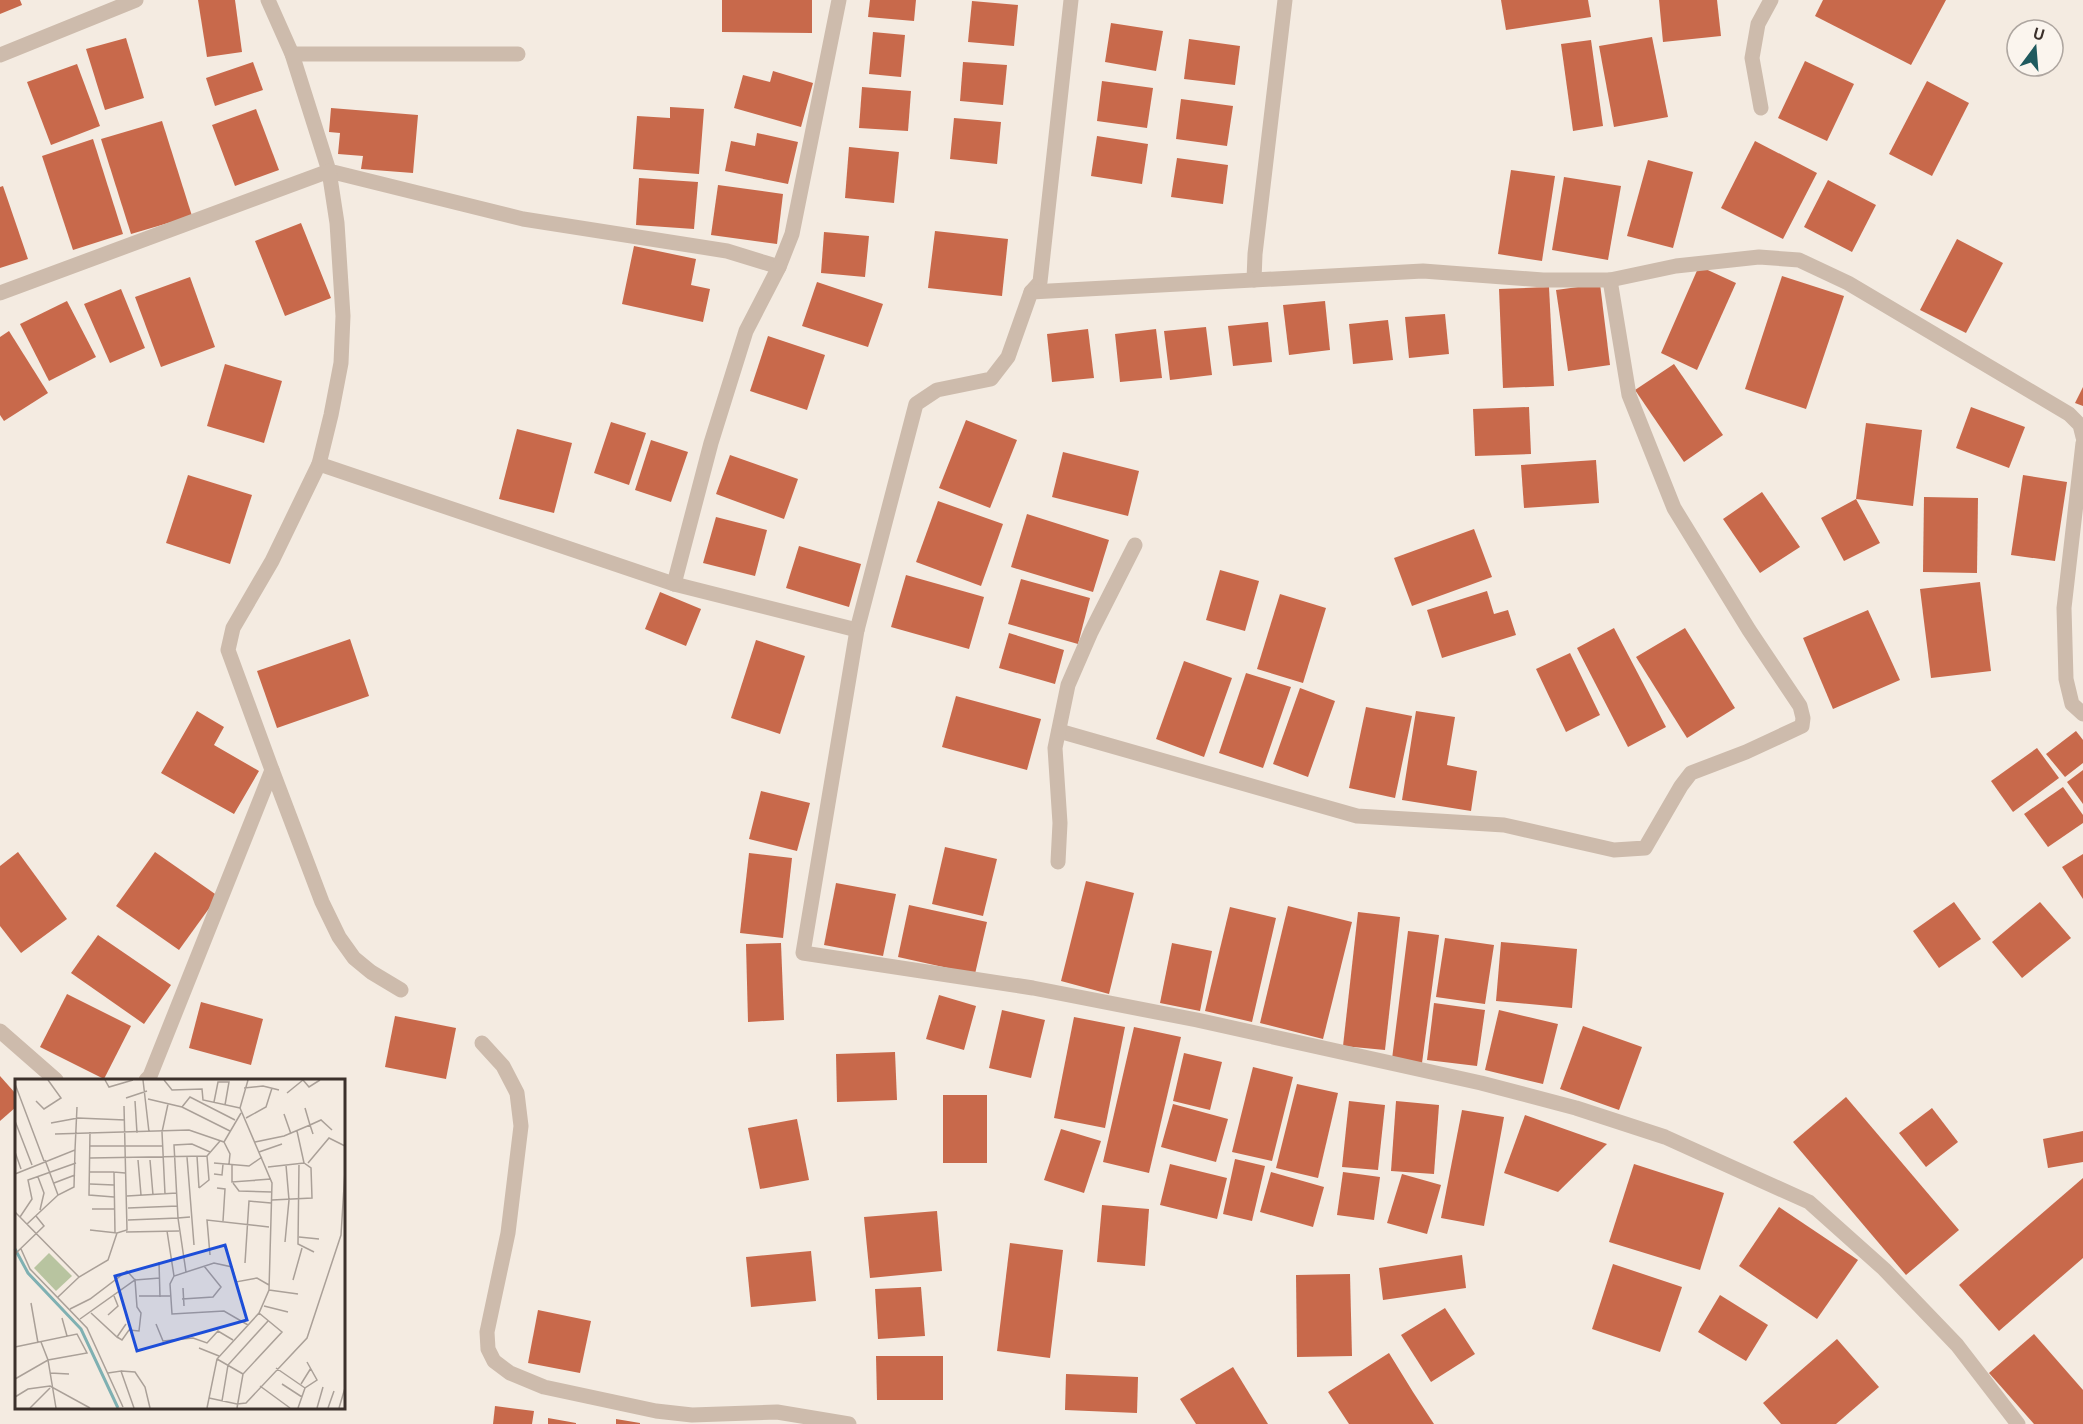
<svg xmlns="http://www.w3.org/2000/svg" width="2083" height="1424" viewBox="0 0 2083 1424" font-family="Ubuntu,sans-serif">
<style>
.building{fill:#c8694b}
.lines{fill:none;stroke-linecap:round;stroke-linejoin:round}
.street{stroke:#cdbbac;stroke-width:15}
.inset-river{fill:none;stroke:#7fb0b2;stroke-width:3}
.inset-road{fill:none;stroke:#aaa098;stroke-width:1.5}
.view{fill:#1d4ed8;fill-opacity:0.15;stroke:#1d4ed8;stroke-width:3}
.inset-edge{fill:none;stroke:#3b302b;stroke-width:3}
</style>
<rect width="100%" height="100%" fill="#f4ebe1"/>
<!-- building -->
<g class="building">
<path d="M 0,0 L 20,0 L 22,5 L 0,14 Z"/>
<path d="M 198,0 L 235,0 L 242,52 L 207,57 Z"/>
<path d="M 722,0 L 812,0 L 812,33 L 722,32 Z"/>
<path d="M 870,0 L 916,0 L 914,21 L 868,17 Z"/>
<path d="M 1501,0 L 1588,0 L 1591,17 L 1506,30 Z"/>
<path d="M 1659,0 L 1717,0 L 1721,36 L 1663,42 Z"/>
<path d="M 1823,0 L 1946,0 L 1911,65 L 1815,16 Z"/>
<path d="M 972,1 L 1018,5 L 1014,46 L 968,42 Z"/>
<path d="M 1111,23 L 1163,31 L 1156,71 L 1105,62 Z"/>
<path d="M 873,32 L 905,35 L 901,77 L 869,74 Z"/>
<path d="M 1652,37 L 1668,117 L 1614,127 L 1599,46 Z"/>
<path d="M 126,38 L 144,98 L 105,110 L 86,49 Z"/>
<path d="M 1189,39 L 1240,46 L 1235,85 L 1184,79 Z"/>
<path d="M 1591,40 L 1603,126 L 1573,131 L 1561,44 Z"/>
<path d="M 1805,61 L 1854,84 L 1827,141 L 1778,118 Z"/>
<path d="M 253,62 L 263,90 L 215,106 L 206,78 Z"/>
<path d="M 963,62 L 1007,65 L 1003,105 L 960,101 Z"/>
<path d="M 77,64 L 100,126 L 51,145 L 27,82 Z"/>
<path d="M 773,71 L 813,83 L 801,127 L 734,108 L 743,75 L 770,82 Z"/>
<path d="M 1102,81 L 1153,88 L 1147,128 L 1097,121 Z"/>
<path d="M 1927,81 L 1969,103 L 1932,176 L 1889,154 Z"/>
<path d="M 862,87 L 911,91 L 908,131 L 859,128 Z"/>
<path d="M 1181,99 L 1233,106 L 1227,146 L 1176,139 Z"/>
<path d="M 670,107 L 704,109 L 699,174 L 633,169 L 637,116 L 670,118 Z"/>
<path d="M 331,108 L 418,115 L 413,173 L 361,169 L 363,156 L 338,154 L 340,133 L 329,132 Z"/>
<path d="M 256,109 L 279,170 L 235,186 L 212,125 Z"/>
<path d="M 954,118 L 1001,122 L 997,164 L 950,159 Z"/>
<path d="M 162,121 L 192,216 L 131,234 L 101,139 Z"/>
<path d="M 757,133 L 798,142 L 788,184 L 725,171 L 731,141 L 755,146 Z"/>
<path d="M 1097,136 L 1148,144 L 1142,184 L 1091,176 Z"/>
<path d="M 93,139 L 123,234 L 73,250 L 42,156 Z"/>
<path d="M 1755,141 L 1817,173 L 1783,239 L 1721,208 Z"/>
<path d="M 849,147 L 899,152 L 894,203 L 845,198 Z"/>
<path d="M 1177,158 L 1228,165 L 1223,204 L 1171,197 Z"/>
<path d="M 1648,160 L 1693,172 L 1673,248 L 1627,236 Z"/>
<path d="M 1511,170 L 1555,176 L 1542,261 L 1498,254 Z"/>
<path d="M 1564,177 L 1621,186 L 1608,260 L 1552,250 Z"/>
<path d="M 639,178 L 698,182 L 694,229 L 636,225 Z"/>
<path d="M 1828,180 L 1876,205 L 1852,252 L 1804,227 Z"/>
<path d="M 718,185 L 783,194 L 777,244 L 711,235 Z"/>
<path d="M 3,186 L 28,259 L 0,268 L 0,187 Z"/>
<path d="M 301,223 L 331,298 L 285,316 L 255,241 Z"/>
<path d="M 935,231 L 1008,239 L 1002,296 L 928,288 Z"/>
<path d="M 824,232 L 869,236 L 865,277 L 821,273 Z"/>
<path d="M 1957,239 L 2003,263 L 1966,333 L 1920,310 Z"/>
<path d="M 634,246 L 696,259 L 691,285 L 710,289 L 703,322 L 622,304 Z"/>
<path d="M 1699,266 L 1736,283 L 1697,370 L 1661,353 Z"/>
<path d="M 1782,276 L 1844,296 L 1806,409 L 1745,389 Z"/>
<path d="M 190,277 L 215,347 L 161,367 L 135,297 Z"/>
<path d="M 817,282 L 883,304 L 868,347 L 802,326 Z"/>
<path d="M 1600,284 L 1610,365 L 1568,371 L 1556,290 Z"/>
<path d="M 1549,287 L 1554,386 L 1503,388 L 1499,289 Z"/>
<path d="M 121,289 L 145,348 L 110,363 L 84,304 Z"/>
<path d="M 67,301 L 96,357 L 49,381 L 20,324 Z"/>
<path d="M 1325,301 L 1330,350 L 1289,355 L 1283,305 Z"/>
<path d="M 1445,314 L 1449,354 L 1409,358 L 1405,317 Z"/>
<path d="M 1388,320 L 1393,360 L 1353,364 L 1349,324 Z"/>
<path d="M 1268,322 L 1272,362 L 1233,366 L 1228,326 Z"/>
<path d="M 1206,327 L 1212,375 L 1170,380 L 1164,331 Z"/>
<path d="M 1088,329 L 1094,378 L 1052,382 L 1047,334 Z"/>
<path d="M 1156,329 L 1162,378 L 1120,382 L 1115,334 Z"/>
<path d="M 9,331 L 48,393 L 4,421 L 0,415 L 0,337 Z"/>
<path d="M 768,336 L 825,355 L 807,410 L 750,391 Z"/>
<path d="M 225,364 L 282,381 L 264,443 L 207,426 Z"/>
<path d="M 1674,364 L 1723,435 L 1684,462 L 1635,390 Z"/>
<path d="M 2083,387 L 2083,406 L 2075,403 Z"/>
<path d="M 1529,407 L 1531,454 L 1475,456 L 1473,409 Z"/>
<path d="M 1971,407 L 2025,427 L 2009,468 L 1956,448 Z"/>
<path d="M 966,420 L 1017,440 L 990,508 L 939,488 Z"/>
<path d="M 611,422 L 646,433 L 629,485 L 594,473 Z"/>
<path d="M 1866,423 L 1922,430 L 1913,506 L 1856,499 Z"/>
<path d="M 517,429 L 572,443 L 554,513 L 499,499 Z"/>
<path d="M 651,440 L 688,452 L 671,502 L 635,490 Z"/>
<path d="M 1063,452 L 1139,471 L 1128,516 L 1052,497 Z"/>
<path d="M 730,455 L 798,479 L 784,519 L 716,494 Z"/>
<path d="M 1596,460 L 1599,503 L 1524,508 L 1521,465 Z"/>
<path d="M 188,475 L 252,495 L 230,564 L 166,543 Z"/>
<path d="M 2023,475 L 2067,482 L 2055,561 L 2011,555 Z"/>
<path d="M 1762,492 L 1800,547 L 1760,573 L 1723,519 Z"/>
<path d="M 1924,497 L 1978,498 L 1977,573 L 1923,572 Z"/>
<path d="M 1856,499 L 1880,543 L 1844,561 L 1821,518 Z"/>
<path d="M 938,501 L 1003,524 L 981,586 L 916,562 Z"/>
<path d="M 1027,514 L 1109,540 L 1093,592 L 1011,567 Z"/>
<path d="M 716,517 L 767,530 L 755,576 L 703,563 Z"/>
<path d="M 1474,529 L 1492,577 L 1412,606 L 1394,558 Z"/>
<path d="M 799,546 L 861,564 L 849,607 L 786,588 Z"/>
<path d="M 1220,570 L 1259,581 L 1245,631 L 1206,620 Z"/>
<path d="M 906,575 L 984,597 L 969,649 L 891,627 Z"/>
<path d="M 1021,579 L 1090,598 L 1078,644 L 1008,624 Z"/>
<path d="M 1980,582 L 1991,671 L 1931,678 L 1920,589 Z"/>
<path d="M 1487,591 L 1494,614 L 1508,610 L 1516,635 L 1442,658 L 1427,610 Z"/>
<path d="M 660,592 L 701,609 L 686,646 L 645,629 Z"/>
<path d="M 1280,594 L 1326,608 L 1303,683 L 1257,669 Z"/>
<path d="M 1868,610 L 1900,680 L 1833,709 L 1803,638 Z"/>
<path d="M 1614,628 L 1666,727 L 1628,747 L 1577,648 Z"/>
<path d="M 1685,628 L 1735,708 L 1687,738 L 1636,657 Z"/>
<path d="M 1009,633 L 1064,650 L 1055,684 L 999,668 Z"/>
<path d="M 350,639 L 369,696 L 277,728 L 257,671 Z"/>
<path d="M 756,640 L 805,656 L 780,734 L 731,718 Z"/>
<path d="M 1570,653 L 1600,715 L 1566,732 L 1536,669 Z"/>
<path d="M 1184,661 L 1232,678 L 1204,757 L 1156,739 Z"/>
<path d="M 1246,673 L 1291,687 L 1263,768 L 1219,753 Z"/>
<path d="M 1300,688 L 1335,701 L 1308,777 L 1273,764 Z"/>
<path d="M 956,696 L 1041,719 L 1027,770 L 942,747 Z"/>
<path d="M 1366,707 L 1412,716 L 1395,798 L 1349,788 Z"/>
<path d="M 197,711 L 224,727 L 214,745 L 259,771 L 234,814 L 161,773 Z"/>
<path d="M 1416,711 L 1455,717 L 1447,765 L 1477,771 L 1471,811 L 1402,800 Z"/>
<path d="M 2076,731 L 2083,740 L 2083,763 L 2065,777 L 2046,754 Z"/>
<path d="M 2037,748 L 2059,778 L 2013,812 L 1991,781 Z"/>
<path d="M 2083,770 L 2083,804 L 2067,782 Z"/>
<path d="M 2063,787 L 2083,815 L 2083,823 L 2048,847 L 2024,814 Z"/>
<path d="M 761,791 L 810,803 L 797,851 L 749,839 Z"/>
<path d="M 945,847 L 997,859 L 983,916 L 932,904 Z"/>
<path d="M 18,852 L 67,919 L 21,953 L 0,926 L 0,866 Z"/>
<path d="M 155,852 L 218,896 L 179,950 L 116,906 Z"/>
<path d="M 749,853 L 792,858 L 783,938 L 740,933 Z"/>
<path d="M 2083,854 L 2083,899 L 2062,867 Z"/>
<path d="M 1086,881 L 1134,893 L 1109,994 L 1061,981 Z"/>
<path d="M 836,883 L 896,894 L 883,956 L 824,945 Z"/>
<path d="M 1954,902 L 1981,939 L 1939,968 L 1913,931 Z"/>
<path d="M 2040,902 L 2071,938 L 2022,978 L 1992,942 Z"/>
<path d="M 909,905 L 987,922 L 975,974 L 898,957 Z"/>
<path d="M 1288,906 L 1352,922 L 1323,1039 L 1260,1023 Z"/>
<path d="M 1230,907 L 1276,918 L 1252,1022 L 1205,1011 Z"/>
<path d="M 1358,912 L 1400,917 L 1385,1050 L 1343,1046 Z"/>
<path d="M 1408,931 L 1439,935 L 1422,1063 L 1392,1059 Z"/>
<path d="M 98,935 L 171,985 L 144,1024 L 71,973 Z"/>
<path d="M 1445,938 L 1494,945 L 1485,1004 L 1436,997 Z"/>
<path d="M 1501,942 L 1577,949 L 1572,1008 L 1496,1001 Z"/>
<path d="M 781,943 L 784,1020 L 748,1022 L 746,944 Z"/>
<path d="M 1172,943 L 1212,951 L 1200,1011 L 1160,1003 Z"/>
<path d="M 67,994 L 131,1026 L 104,1079 L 40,1047 Z"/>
<path d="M 939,995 L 976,1006 L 964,1050 L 926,1039 Z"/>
<path d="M 201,1002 L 263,1019 L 251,1065 L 189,1048 Z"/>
<path d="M 1434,1003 L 1485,1010 L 1477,1066 L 1427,1060 Z"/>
<path d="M 1002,1010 L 1045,1020 L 1031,1078 L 989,1068 Z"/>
<path d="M 1499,1010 L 1558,1024 L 1543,1084 L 1485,1070 Z"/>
<path d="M 395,1016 L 456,1028 L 446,1079 L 385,1067 Z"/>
<path d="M 1074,1017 L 1125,1027 L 1105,1128 L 1054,1118 Z"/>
<path d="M 1583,1026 L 1642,1047 L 1619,1110 L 1560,1089 Z"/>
<path d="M 1134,1027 L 1181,1037 L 1149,1173 L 1103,1162 Z"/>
<path d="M 895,1052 L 897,1100 L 837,1102 L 836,1054 Z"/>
<path d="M 1184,1053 L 1222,1062 L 1210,1110 L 1173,1101 Z"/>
<path d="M 1253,1067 L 1293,1077 L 1272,1161 L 1232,1152 Z"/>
<path d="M 0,1076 L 16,1094 L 16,1107 L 0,1121 Z"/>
<path d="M 1297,1084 L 1338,1093 L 1318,1178 L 1276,1168 Z"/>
<rect x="943" y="1095" width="44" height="68"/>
<path d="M 1846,1097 L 1959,1230 L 1906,1275 L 1793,1142 Z"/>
<path d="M 1349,1101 L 1385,1105 L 1378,1170 L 1342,1167 Z"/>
<path d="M 1396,1101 L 1439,1105 L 1434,1174 L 1391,1171 Z"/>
<path d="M 1173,1104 L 1228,1119 L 1216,1162 L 1161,1147 Z"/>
<path d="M 1932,1108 L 1958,1142 L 1926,1167 L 1899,1133 Z"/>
<path d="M 1462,1110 L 1504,1117 L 1484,1226 L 1441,1218 Z"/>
<path d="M 1525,1115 L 1607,1144 L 1558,1192 L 1504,1173 Z"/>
<path d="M 797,1119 L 809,1180 L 760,1189 L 748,1128 Z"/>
<path d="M 1061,1129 L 1101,1141 L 1084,1193 L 1044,1180 Z"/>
<path d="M 2083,1131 L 2083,1162 L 2048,1168 L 2043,1139 Z"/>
<path d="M 1235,1159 L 1265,1166 L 1252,1221 L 1223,1214 Z"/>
<path d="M 1170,1164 L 1227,1178 L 1217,1219 L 1160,1205 Z"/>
<path d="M 1634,1164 L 1724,1193 L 1700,1270 L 1609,1242 Z"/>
<path d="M 1271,1172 L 1324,1187 L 1313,1227 L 1260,1212 Z"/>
<path d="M 1343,1172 L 1380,1177 L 1374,1220 L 1337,1215 Z"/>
<path d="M 1402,1174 L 1441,1185 L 1427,1234 L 1387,1223 Z"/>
<path d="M 2083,1178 L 2083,1258 L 1999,1331 L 1959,1285 Z"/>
<path d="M 1102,1205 L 1149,1209 L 1145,1266 L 1097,1262 Z"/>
<path d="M 1779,1207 L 1858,1260 L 1817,1319 L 1739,1266 Z"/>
<path d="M 937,1211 L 942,1271 L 870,1278 L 864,1217 Z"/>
<path d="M 1010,1243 L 1063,1250 L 1050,1358 L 997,1351 Z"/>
<path d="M 811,1251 L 816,1301 L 751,1307 L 746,1257 Z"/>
<path d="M 1462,1255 L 1466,1288 L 1383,1300 L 1379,1268 Z"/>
<path d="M 1613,1264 L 1682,1287 L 1660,1352 L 1592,1329 Z"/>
<path d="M 1350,1274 L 1352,1356 L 1297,1357 L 1296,1275 Z"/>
<path d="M 921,1287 L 925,1336 L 878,1339 L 875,1289 Z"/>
<path d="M 1720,1295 L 1768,1325 L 1746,1361 L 1698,1332 Z"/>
<path d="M 1445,1308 L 1475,1354 L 1431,1382 L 1401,1335 Z"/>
<path d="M 538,1310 L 591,1321 L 580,1373 L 528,1363 Z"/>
<path d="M 2034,1334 L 2083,1390 L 2083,1424 L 2034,1424 L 1989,1373 Z"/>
<path d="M 1837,1339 L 1879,1387 L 1836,1424 L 1781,1424 L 1763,1403 Z"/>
<path d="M 1389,1353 L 1413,1392 L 1434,1424 L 1349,1424 L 1328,1392 Z"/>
<path d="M 876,1356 L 943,1356 L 943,1400 L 877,1400 Z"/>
<path d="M 1233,1367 L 1268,1424 L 1196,1424 L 1180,1399 Z"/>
<path d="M 1066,1374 L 1138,1377 L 1137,1413 L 1065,1410 Z"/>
<path d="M 495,1406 L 534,1411 L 532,1424 L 493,1424 Z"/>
<path d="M 548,1418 L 576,1423 L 576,1424 L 548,1424 Z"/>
<path d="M 616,1419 L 640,1423 L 640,1424 L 616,1424 Z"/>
</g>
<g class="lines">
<!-- street -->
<g class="street">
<path d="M 268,0 L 292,54 L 329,171 L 523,219 L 727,251 L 779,267"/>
<path d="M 292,54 L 518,54"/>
<path d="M 0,55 L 136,0"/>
<path d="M 1761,108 L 1752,58 L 1758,24 L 1771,0"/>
<path d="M 1254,280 L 1255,254 L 1285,0"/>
<path d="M 1031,292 L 1040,282 L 1071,0"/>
<path d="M 0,293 L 329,171 L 337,223 L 343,316 L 341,363 L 331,415 L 319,464 L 272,561 L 233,628 L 228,650 L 272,770 L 150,1076 L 146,1080"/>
<path d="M 2083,443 L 2064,608 L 2066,679 L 2072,704 L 2083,714"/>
<path d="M 319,464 L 674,584 L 857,630"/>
<path d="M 674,584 L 711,443 L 746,331 L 779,267 L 792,234 L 839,0"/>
<path d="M 1059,731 L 1357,816 L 1504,825 L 1614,850 L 1645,848 L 1681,786 L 1691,773 L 1746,752 L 1802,726 L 1803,718 L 1800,706 L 1749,630 L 1674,508 L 1629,395 L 1610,280"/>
<path d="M 272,770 L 322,902 L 339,937 L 354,958 L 371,972 L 401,990"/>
<path d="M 1058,862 L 1060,823 L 1055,748 L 1068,685 L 1091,632 L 1135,545"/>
<path d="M 0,1031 L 56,1080"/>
<path d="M 482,1043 L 503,1066 L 517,1093 L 521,1126 L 508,1233 L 487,1332 L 488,1349 L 494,1361 L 510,1373 L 544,1387 L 656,1411 L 692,1415 L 777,1412 L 849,1424"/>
<path d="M 2018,1424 L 1957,1345 L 1884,1269 L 1809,1202 L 1665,1137 L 1576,1108 L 1481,1083 L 1197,1020 L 1033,988 L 803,953 L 857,630 L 916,404 L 937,390 L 991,379 L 1008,357 L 1031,292 L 1423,271 L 1543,280 L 1610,280 L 1676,266 L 1759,257 L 1799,260 L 1848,283 L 2069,414 L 2080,425 L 2083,437"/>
</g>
</g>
<!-- overview -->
<g transform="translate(15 1079)">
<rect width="330" height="330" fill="#f4ebe1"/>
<path d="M 34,174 L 57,197 L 41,212 L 19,189 Z" fill="#b8c4a0"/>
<path class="inset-river" d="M 0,170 L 13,194 L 66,250 L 103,329"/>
<path class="inset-road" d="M 90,1 L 94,8 L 118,1M 128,1 L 134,53M 149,1 L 157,11 L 187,10 L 188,21 L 225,29M 288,1 L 294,8 L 305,1M 0,5 L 29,82M 229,9 L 248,7 L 264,11M 272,14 L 288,1M 111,19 L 132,12M 133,20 L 167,28 L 215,52M 21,22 L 29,30 L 46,19 L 33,1M 120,22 L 122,54M 199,23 L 203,3 L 214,3 L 210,26M 167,28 L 175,18 L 220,41M 269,35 L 276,55M 231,39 L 251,28 L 257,9M 0,42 L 17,86M 36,44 L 63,39 L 110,41M 282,52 L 289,84M 75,53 L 74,116 L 99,118M 40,55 L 174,51 L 209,63 L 226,34M 298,55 L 295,46 L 306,41 L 317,51M 209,63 L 215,75 L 214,85M 240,63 L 269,57 L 295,46 L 290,29M 75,67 L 147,67M 0,73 L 6,90M 244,73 L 267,65M 182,77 L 184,109M 172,78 L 179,166M 75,79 L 192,77 L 205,62M 30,81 L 43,116M 123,81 L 126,116M 135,81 L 138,116M 199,84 L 234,87 L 247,78M 284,84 L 283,165 L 299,173M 293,84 L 314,59 L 330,67M 217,85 L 217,103 L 256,100M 253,88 L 289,84 L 296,89 L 297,119 L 257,121M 75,93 L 99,93M 0,95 L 60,71 L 62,28M 199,95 L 207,96 L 208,85M 23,98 L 29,114 L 25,131M 39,104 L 60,96M 218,104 L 224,112 L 257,113M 75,105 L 99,106M 184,109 L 194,101 L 192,77M 202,109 L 210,110 L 208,142M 150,115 L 147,53 L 153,25M 112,117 L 162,114M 113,129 L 163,127M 77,130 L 99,130M 0,133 L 64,198M 5,138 L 17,120 L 13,101 L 61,84M 113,141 L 163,139 L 159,66 L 177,65 L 195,73M 12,145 L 43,116 L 59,108 L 60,71M 75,151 L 102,154 L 112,151 L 109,27M 152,152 L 159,197M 111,153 L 164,152M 100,154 L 99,93 L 110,94M 284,158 L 304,160M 270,163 L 274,121 L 271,86M 6,170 L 15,190 L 72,249 L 108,328M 0,175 L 29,147 L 21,137M 195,176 L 192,141 L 254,148M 144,183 L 145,218M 230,184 L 234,122 L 256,124M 171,193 L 163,139 L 175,138M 278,201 L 287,169M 168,209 L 169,227M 254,211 L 283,215M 124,217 L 155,217M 43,218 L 64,198 L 93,181 L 102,154M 167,220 L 198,218 L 206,208 L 189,187M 16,224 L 23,264M 249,227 L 273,233M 55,230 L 75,220 L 112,192 L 120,201 L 145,199M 76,234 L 102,258 L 111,245M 93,236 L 103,227 L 99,217M 47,239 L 52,257M 65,240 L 120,201 L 122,228 L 126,234 L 124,252 L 114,251 L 107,261 L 102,258M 141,245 L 148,262 L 178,259 L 192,264 L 203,252 L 218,261M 233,246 L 209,232 L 157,235 L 155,205 L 159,197 L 199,184 L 217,188 L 221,203 L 242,199 L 254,206M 26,263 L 33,281 L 41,329M 0,268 L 62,255 L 72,274 L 33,281 L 0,300M 184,269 L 204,277M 202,280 L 228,295M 261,289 L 290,309M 106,292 L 120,293 L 130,308 L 135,329M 35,294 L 54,295M 93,294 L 106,292 L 119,329M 267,305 L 287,318M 286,305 L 296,289M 245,307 L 275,329M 0,318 L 13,310 L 35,307 L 75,329M 194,319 L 222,325 L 231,324 L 292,259 L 326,156 L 330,92M 207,322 L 213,286 L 253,242M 15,329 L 35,309M 192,329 L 202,280 L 244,234 L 254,211 L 257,104 L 225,29 L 233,1M 222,329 L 228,295 L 267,253 L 244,234M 283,329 L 290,309 L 302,301 L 292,283M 302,329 L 308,308M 313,329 L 319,312M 324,329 L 330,309"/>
<path class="view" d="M 210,166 L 232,241 L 122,272 L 100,197 Z"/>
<rect width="330" height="330" class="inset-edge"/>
</g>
<!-- north arrow -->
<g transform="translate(2035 48) rotate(16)"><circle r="28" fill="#fbf5ee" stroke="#aea6a0" stroke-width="1.5"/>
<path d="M0-4.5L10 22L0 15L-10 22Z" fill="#1f5a5e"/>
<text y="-9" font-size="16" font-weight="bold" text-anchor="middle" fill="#3b302b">U</text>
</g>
</svg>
